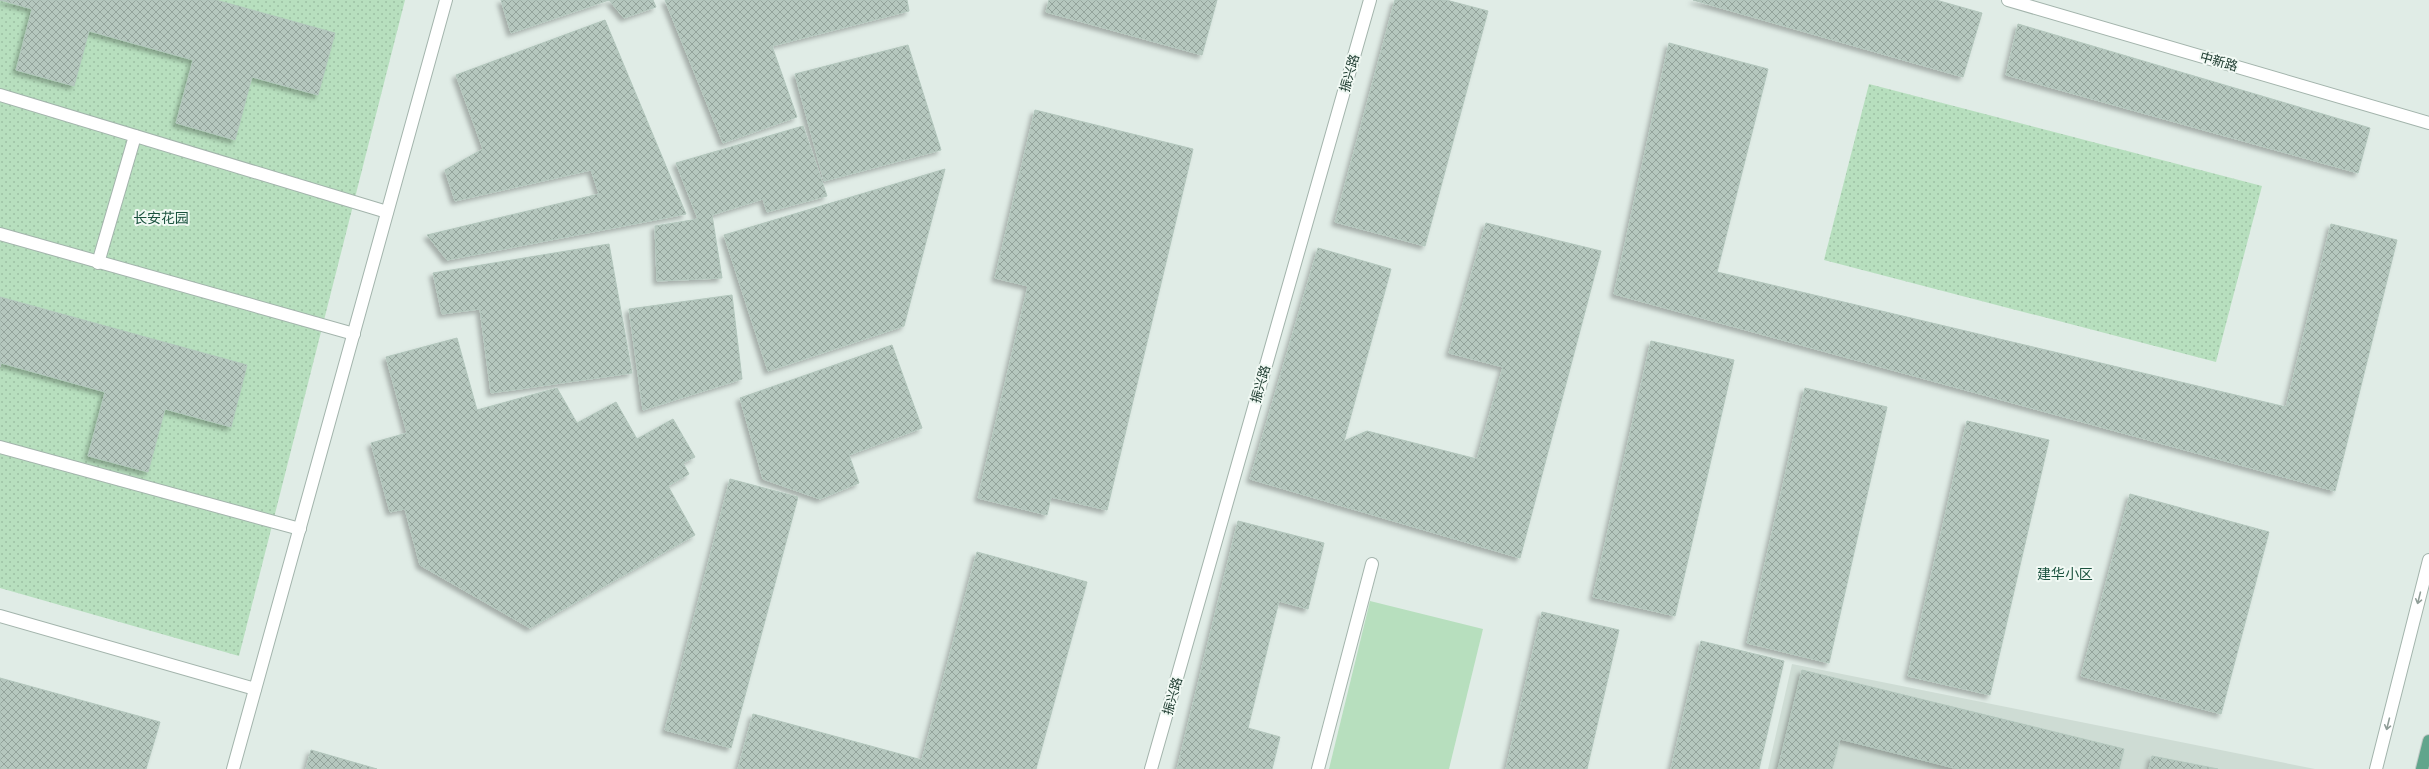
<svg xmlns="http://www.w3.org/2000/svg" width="2429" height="769" viewBox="0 0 2429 769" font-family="Cabin,'Noto Sans SC',sans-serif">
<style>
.built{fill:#cedcd4}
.grass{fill:url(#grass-dots)}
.garden{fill:#b7dfbe}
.building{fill:url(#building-cross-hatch);stroke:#b2c6bc;filter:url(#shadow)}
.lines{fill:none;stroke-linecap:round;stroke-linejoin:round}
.minor-casing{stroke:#a3b4ac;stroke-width:14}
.major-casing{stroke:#c1c9c6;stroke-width:14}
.minor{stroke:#fff;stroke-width:12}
.major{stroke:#61a58c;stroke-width:12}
.oneway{stroke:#909e98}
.labels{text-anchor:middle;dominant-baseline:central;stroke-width:4;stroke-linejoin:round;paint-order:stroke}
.street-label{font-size:13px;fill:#203e32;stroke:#f1f9f4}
.neighbourhood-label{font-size:14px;fill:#1a523e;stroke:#f1f9f4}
</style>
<defs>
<pattern id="grass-dots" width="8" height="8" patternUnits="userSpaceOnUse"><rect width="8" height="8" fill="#b7dfbe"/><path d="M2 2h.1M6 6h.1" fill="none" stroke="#9dc0a4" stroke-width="1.8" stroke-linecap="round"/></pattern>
<pattern id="building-cross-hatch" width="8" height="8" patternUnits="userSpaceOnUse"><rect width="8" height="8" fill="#b5c7be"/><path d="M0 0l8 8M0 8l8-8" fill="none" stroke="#93a39b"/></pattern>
<filter id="shadow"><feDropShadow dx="-3.5" dy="3.5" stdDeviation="2" flood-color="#0004"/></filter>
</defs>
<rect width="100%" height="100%" fill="#e0ece6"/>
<!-- built -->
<path class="built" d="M 1792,664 L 2315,769 L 1768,769 Z"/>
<!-- grass -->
<g class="grass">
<path d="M 0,0 L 405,0 L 239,656 L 0,588 Z"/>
<path d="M 1869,84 L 2262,186 L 2216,362 L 1824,260 Z"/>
</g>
<!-- garden -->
<path class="garden" d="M 1370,601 L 1483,629 L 1449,769 L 1329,769 Z"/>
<!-- building -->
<g class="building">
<path d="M 0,0 L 216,0 L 335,33 L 318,95 L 252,77 L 235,140 L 176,123 L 193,60 L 89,31 L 74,86 L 16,70 L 32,9 Z"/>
<path d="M 501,0 L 653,0 L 656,7 L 624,18 L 609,0 L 511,33 Z"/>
<path d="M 665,0 L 907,0 L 909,11 L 772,46 L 797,117 L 723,143 Z"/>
<path d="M 1049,0 L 1217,0 L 1202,55 L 1046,12 Z"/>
<path d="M 1395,0 L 1446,0 L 1488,11 L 1425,246 L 1335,222 Z"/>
<path d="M 1693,0 L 1936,0 L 1982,13 L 1963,77 Z"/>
<path d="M 605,20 L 686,214 L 447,260 L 427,235 L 599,194 L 591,170 L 455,201 L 445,170 L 483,149 L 456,75 Z"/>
<path d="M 2018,24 L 2370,128 L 2358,173 L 2006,75 Z"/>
<path d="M 1669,43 L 1768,69 L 1717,272 L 2286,407 L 2331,224 L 2397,240 L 2335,491 L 1614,294 Z"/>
<path d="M 908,45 L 941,150 L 824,181 L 795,74 Z"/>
<path d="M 1035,110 L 1193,149 L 1107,510 L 1051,497 L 1047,515 L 978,498 L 1028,286 L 995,278 Z"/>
<path d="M 803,126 L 827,196 L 767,212 L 763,199 L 712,215 L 722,278 L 657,281 L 655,226 L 698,219 L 676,163 Z"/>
<path d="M 945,169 L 904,326 L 768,371 L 724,235 Z"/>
<path d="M 1486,223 L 1601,251 L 1520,558 L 1250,479 L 1318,248 L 1391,269 L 1344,441 L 1367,431 L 1477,459 L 1503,367 L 1449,353 Z"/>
<path d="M 609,244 L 632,373 L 491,393 L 480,309 L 442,314 L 433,273 Z"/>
<path d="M 732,295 L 742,379 L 643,410 L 629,309 Z"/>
<path d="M 0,297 L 247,365 L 231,427 L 165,409 L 148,472 L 88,456 L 105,392 L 1,363 L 0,367 Z"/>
<path d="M 457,338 L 477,410 L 557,388 L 577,423 L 616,402 L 637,439 L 673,419 L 695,457 L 683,463 L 689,474 L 668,486 L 695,535 L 530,628 L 420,565 L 405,509 L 390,512 L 371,443 L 407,433 L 386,357 Z"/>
<path d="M 1651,341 L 1734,360 L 1675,616 L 1593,597 Z"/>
<path d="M 892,345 L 922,428 L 849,455 L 859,483 L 820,499 L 763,479 L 740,398 Z"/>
<path d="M 1805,388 L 1887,407 L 1829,663 L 1747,643 Z"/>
<path d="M 1967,421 L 2049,440 L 1990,695 L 1908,676 Z"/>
<path d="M 730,479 L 798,497 L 731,748 L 665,730 Z"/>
<path d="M 2130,494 L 2269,532 L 2221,714 L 2081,676 Z"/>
<path d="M 1238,521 L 1324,543 L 1308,609 L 1279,601 L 1248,728 L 1280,737 L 1272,769 L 1177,769 Z"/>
<path d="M 977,552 L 1087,582 L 1036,769 L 738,769 L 753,714 L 922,760 Z"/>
<path d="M 1542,612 L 1619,630 L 1587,769 L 1506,769 Z"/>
<path d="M 1701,641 L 1784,661 L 1759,769 L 1671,769 Z"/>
<path d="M 1802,670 L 2124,749 L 2119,769 L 1958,769 L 1840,739 L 1832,769 L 1778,769 Z"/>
<path d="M 0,678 L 160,722 L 146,769 L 0,769 Z"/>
<path d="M 311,750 L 377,769 L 306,769 Z"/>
<path d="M 2152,756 L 2218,769 L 2149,769 Z"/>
</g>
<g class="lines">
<!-- minor casing -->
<g class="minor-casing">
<g id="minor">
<path d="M 2008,0 L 2429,123"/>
<path d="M 0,95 L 387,212"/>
<path d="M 0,234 L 354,334"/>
<path d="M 98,263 L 135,136"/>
<path d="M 0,447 L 300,529"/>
<path d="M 0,616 L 255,689"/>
<path d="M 233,769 L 446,0"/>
<path d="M 1151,769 L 1370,0"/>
<path d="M 1318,769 L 1372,564"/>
<path d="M 2376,769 L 2429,560"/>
</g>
</g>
<!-- major casing -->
<g class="major-casing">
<path id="major" d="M 2422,769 L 2429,741"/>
</g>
<!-- minor -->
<use href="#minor" class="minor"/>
<!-- major -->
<use href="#major" class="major"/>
</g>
<!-- one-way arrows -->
<defs><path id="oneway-shaft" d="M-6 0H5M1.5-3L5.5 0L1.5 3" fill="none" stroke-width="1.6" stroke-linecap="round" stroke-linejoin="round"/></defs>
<g class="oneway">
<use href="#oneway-shaft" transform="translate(2419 598) rotate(104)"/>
<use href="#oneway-shaft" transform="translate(2388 724) rotate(104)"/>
</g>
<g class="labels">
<!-- street labels -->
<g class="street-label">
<text transform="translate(2219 61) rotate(16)">中新路</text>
<text transform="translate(1349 73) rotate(-74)">振兴路</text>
<text transform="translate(1260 384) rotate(-74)">振兴路</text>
<text transform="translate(1172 696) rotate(-74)">振兴路</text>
</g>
<!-- neighbourhood labels -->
<g class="neighbourhood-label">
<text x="161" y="218">长安花园</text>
<text x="2065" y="574">建华小区</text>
</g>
</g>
</svg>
